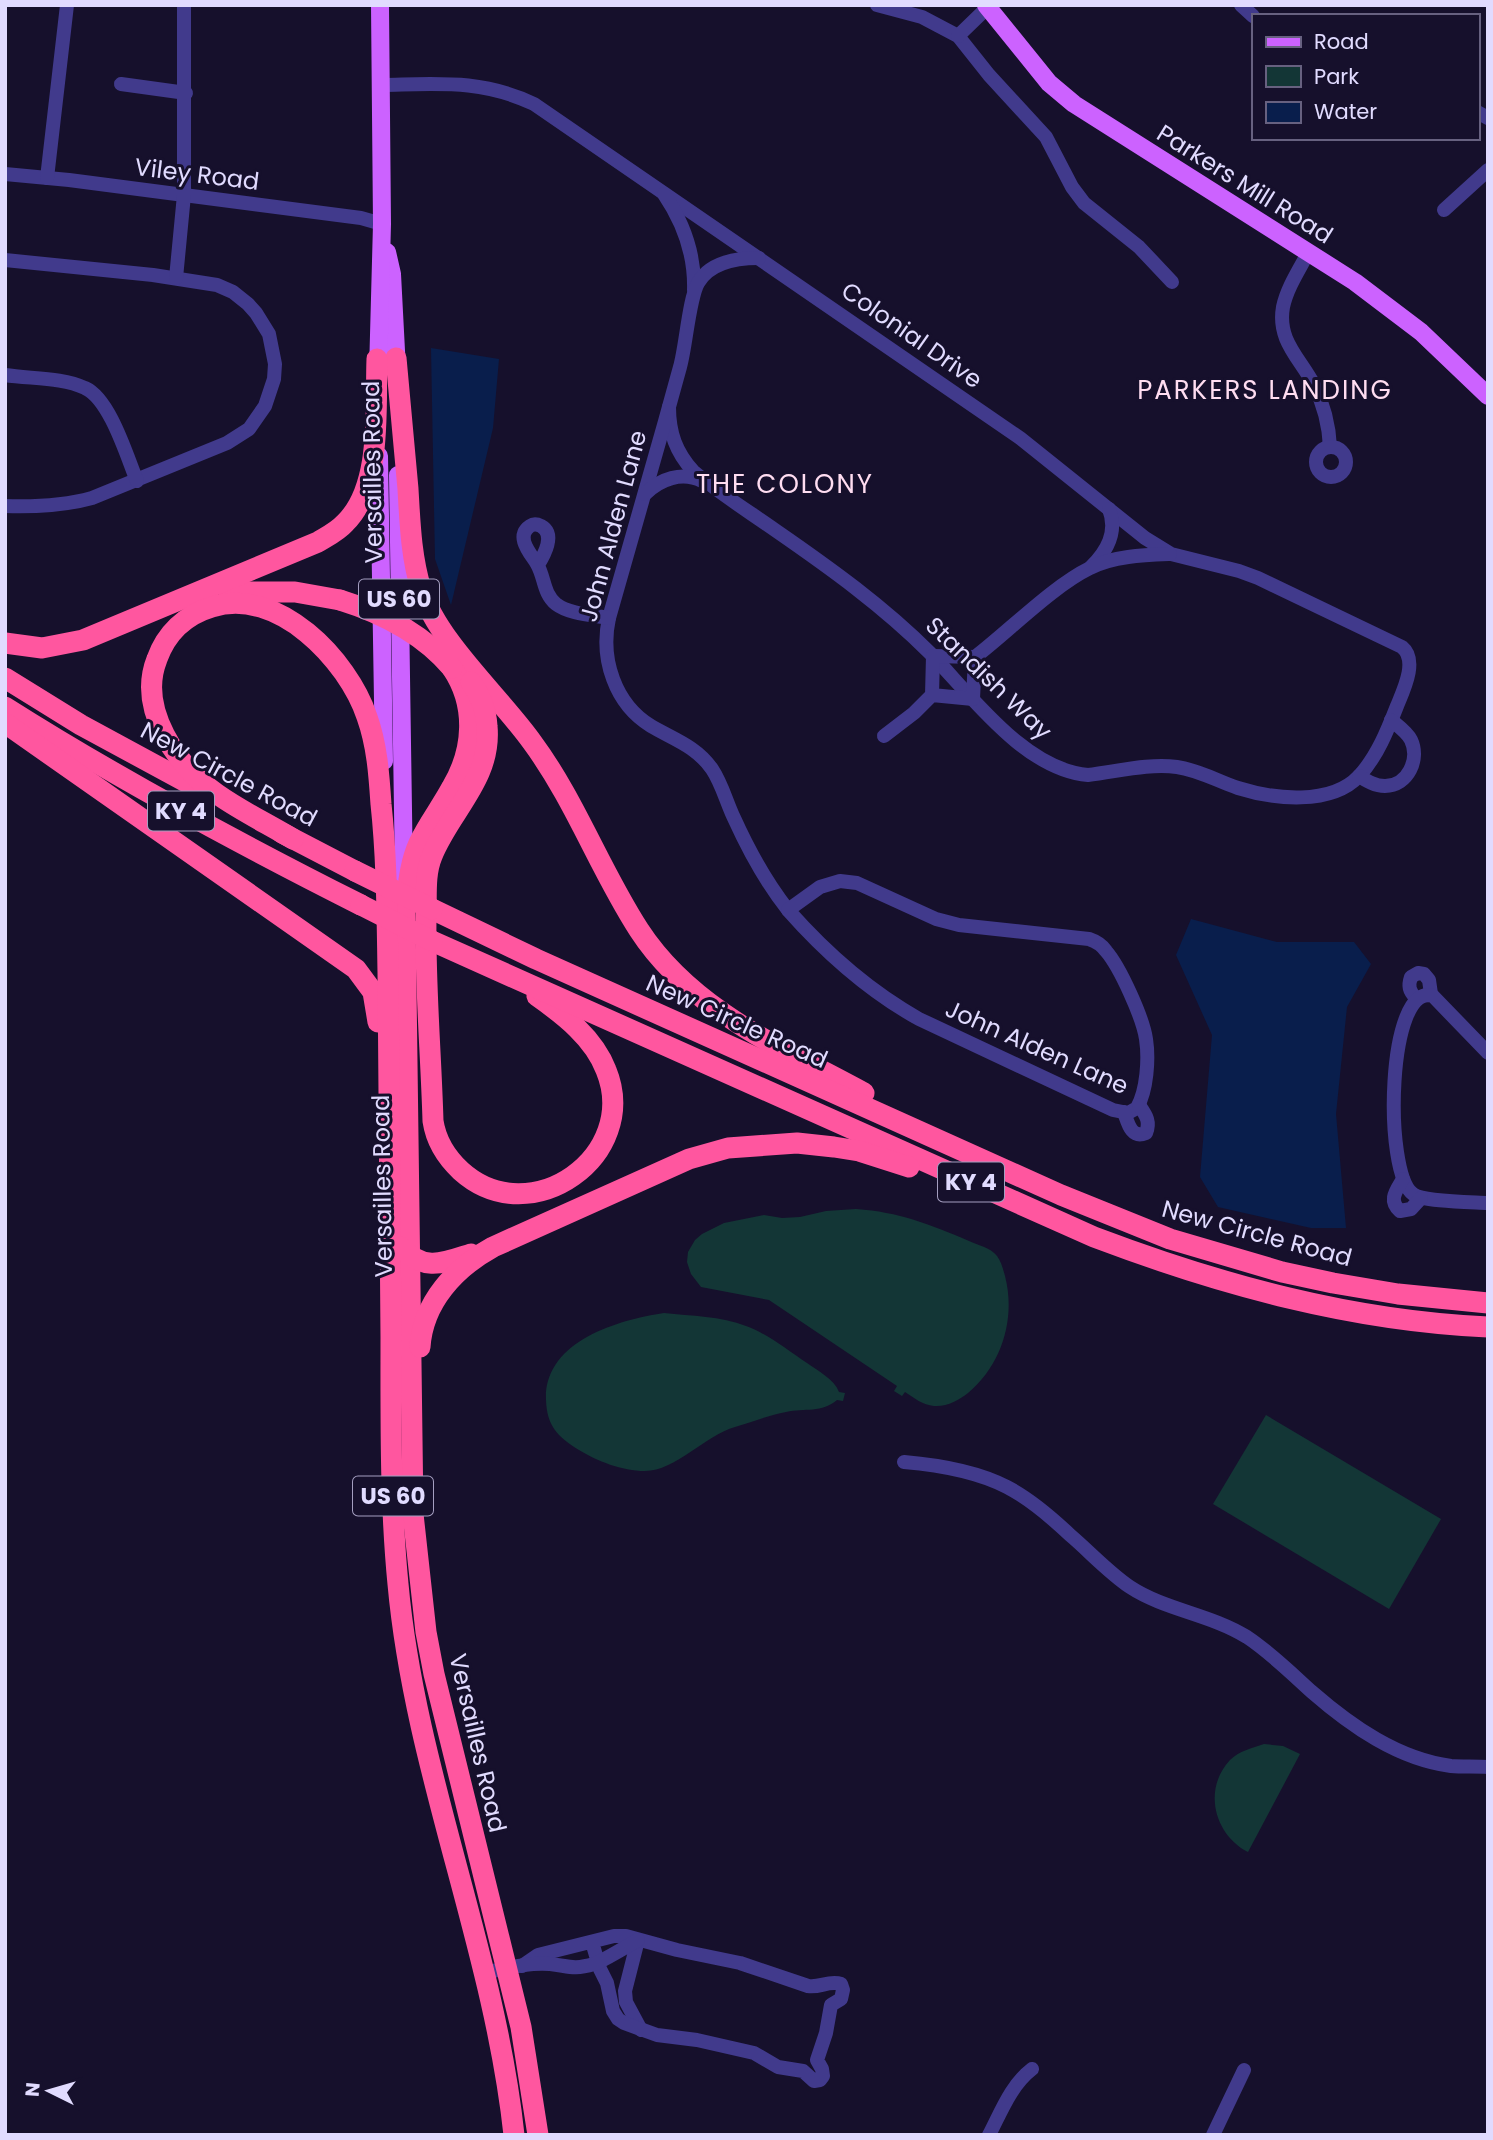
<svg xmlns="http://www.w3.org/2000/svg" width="1493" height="2140" viewBox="0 0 1493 2140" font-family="Poppins,sans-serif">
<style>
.green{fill:#133636}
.water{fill:#091e4c}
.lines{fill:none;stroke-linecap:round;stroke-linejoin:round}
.minor{stroke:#413a8c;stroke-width:14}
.major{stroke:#cc62ff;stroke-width:18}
.highway{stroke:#ff569f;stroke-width:21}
.highway-bridge{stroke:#ff569f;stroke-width:21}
.labels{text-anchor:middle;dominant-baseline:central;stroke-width:6;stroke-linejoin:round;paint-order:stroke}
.shield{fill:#16102c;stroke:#a49ec0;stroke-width:2}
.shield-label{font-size:23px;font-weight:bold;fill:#e1dbff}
.street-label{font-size:24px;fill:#e1dbff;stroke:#16102c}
.neighbourhood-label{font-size:26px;letter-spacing:2px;fill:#ffddf1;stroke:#16102c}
</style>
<rect width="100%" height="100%" fill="#16102c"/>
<!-- green -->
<g class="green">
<path d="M 856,1209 C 899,1212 929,1224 969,1241 C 978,1245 991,1248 997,1256 C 1001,1261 1003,1269 1005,1276 C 1016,1318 1002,1365 968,1393 C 959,1400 947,1407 934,1406 C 923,1405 914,1398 905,1392 L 902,1396 L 894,1391 L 897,1386 L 769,1300 L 701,1287 L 691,1274 L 687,1262 L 688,1252 L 695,1240 L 702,1234 L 724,1223 L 764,1215 L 782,1218 L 800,1217 L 826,1211 Z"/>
<path d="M 664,1313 C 691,1316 721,1316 746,1326 C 768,1334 787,1350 807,1363 C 818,1371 834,1379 839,1392 L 845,1393 L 843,1401 L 837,1400 C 822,1413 805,1408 786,1412 C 769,1415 752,1422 735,1427 C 706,1435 675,1471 645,1471 C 622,1471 597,1461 579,1450 C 557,1436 547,1426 546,1400 C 544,1341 618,1320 664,1313 Z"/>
<path d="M 1266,1415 L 1441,1519 L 1389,1609 L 1213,1504 Z"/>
<path d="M 1264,1744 L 1283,1746 L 1300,1754 L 1248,1852 C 1215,1835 1202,1790 1230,1760 C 1239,1751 1252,1748 1264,1744 Z"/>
</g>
<!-- water -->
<g class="water">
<path d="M 431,348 L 499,359 L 493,428 L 451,605 L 435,559 Z"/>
<path d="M 1191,919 L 1277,942 L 1354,942 L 1371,964 L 1347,1007 L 1336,1114 L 1346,1228 L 1311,1228 L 1218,1207 L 1200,1177 L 1212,1035 L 1176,955 Z"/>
</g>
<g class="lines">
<!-- minor -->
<g class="minor">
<path d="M 877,5 L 922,17 L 958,36 L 989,75 L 1046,137 L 1072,187 L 1084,203 L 1139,247 L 1172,282"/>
<path d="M 1241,5 L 1253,16"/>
<path d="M 958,36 L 990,5"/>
<path d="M 121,84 L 186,93"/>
<path d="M 381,85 C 438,84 481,79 534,104 L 1020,438 L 1145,538 L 1171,554 L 1239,571 L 1258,578 L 1402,647 C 1418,660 1404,689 1397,706 C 1388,729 1377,757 1359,776 C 1331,806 1273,799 1238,788 C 1217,781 1199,770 1177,767 C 1148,763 1116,772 1088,775 C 1025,770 971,695 930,653 C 883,606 830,568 775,530 C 748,511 719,493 693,471 C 676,452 669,433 669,407"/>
<path d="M 1477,112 L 1488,118"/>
<path d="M 5,174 L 69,180 L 361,218 L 382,224"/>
<path d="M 47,178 L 67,5"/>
<path d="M 664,194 C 683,222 695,255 694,290"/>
<path d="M 1444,210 L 1488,170"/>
<path d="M 1308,253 C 1299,270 1287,288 1283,307 C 1277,341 1300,358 1314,385 C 1324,405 1329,425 1330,447"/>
<path d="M 759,258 C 738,258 710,262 698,283 C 689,299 686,346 680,367 C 657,451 633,535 609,618 C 600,659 615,704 651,726 C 673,739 696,746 712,769 C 722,784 726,801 734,818 C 749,851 765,881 788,910"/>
<path d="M 5,260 L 153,275 L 217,285 L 233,292 L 248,304 L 256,313 L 269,334 L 275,364 L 274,379 L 265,406 L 249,429 L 227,443 L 92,498 C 63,506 35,507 5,506"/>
<path d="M 176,278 L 184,195 L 184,5"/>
<path d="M 5,375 C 31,379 62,377 85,388 C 110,399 127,457 137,481"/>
<circle cx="1331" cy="462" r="15"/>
<path d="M 645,494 C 660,479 682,471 702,481"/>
<path d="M 538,565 C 544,555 556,534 541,526 C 537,524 533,524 530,526 C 514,537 532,555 537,564 C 545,578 543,593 556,604 C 569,614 592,615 609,618"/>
<path d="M 1091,567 C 1107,551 1118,532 1109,509"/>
<path d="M 975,657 C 1009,631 1053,586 1090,568 C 1113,556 1144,555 1170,554"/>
<path d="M 884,736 L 914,713 L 932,695 L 933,656 L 975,657 L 973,699 L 932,695"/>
<path d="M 1359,776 C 1367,781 1375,786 1385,786 C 1408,786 1420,759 1411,740 C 1407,732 1398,726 1391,720"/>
<path d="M 840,881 L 857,883 L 936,919 L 959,925 L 1089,939 C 1095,941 1102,945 1106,951 C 1120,967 1143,1018 1146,1039 C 1149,1059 1147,1090 1137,1108 L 1128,1113 L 1113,1110 L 919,1019 C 869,991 826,953 788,910 L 820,887 Z"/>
<path d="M 1416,998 C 1409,991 1408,986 1411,977 L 1418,973 L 1424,974 L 1429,980 L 1431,994"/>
<path d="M 1488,1053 L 1433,996 C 1387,980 1383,1173 1413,1194 C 1423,1202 1472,1202 1488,1203"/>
<path d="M 1124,1112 C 1128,1123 1131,1139 1146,1133 C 1151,1121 1145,1114 1139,1105"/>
<path d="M 1403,1179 C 1396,1191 1388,1200 1400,1211 L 1411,1209 L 1421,1198"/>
<path d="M 904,1462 C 939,1465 976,1471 1007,1487 C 1030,1499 1051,1517 1070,1535 C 1090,1552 1108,1572 1130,1587 C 1165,1610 1210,1614 1247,1637 C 1271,1653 1291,1673 1312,1692 C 1351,1726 1398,1759 1451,1766 C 1463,1767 1476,1766 1488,1767"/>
<path d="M 638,1940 L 625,1991 L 626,2002 L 641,2030"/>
<path d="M 522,1966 L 538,1955 L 614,1936 L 626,1936 L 677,1950 L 740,1963 L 808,1986 C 820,1988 829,1980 841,1984 L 843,1990 L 841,1999 L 831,2005 L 826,2033 L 817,2060 L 822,2069 L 823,2076 L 820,2080 L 814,2081 L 803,2071 L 778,2067 L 754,2053 L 697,2040 L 657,2035 L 624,2023 L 618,2019 L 613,2011 L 607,1983 L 600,1969 L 592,1942"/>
<path d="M 483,1973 C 504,1969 528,1962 550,1964 C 569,1966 573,1970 594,1964 C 603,1961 627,1946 638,1940"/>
<path d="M 989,2135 C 1001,2112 1011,2085 1032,2069"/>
<path d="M 1213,2135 L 1244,2070"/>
</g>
<!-- major -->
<g class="major">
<path d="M 986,5 L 1049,83 L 1074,104 L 1355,282 L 1421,332 L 1488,396"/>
<path d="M 387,252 L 392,274 L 397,370"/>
<path d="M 378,372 L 382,224 L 380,5"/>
<path d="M 379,456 L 384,761"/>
<path d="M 398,475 L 404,877"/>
</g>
<!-- highway -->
<g class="highway">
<path d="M 396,358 C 400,401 404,445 408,489 C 410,523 411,556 421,589 C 437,641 500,697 532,742 C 575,800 600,870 639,930 C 691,1010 783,1049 864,1093"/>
<path d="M 229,592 L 295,592 L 340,600"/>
<path d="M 5,643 L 42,648 L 83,640 L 318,542 C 328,536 338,531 345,523 C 383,486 375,408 377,359"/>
<path d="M 452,668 C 477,705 474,750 452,787 C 442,806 428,824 419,843 C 409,865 408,889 405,912 L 413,1514 L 426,1632 L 434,1674 L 521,2027 L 538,2135"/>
<path d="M 5,678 L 81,725 L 201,790"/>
<path d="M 471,682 C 481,696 486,709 487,726 C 492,779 450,811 432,856 C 424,875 427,898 426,919 C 425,986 431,1053 433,1121 C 436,1141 446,1157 461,1171 C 531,1234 641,1155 606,1070 C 594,1038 564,1015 537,996"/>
<path d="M 5,707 C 120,780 240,844 361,905"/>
<path d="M 5,723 L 356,969 L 373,992 L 378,1022"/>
<path d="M 282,833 L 355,871"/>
<path d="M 293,839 C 268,824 241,811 217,794 C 177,766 137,709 157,659 C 166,634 185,615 212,607 C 278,586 348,660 367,717 C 377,745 379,774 381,804 C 387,860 387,916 388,972 C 390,1094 390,1216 391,1337 C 391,1420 390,1502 398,1584 C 415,1772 494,1948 514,2135"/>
<path d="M 432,909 L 536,959 L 1061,1195 L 1170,1239 L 1282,1272 L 1333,1283 L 1398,1294 L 1488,1303"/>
<path d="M 432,941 L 1094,1237 C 1221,1285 1352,1321 1488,1327"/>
<path d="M 401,1247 C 424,1272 443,1263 471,1254"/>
<path d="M 420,1347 C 423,1302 455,1268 493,1247 L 689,1159 L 728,1148 L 797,1143 L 834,1147 L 859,1151 L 909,1167"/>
</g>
<!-- highway-bridge -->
<g class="highway-bridge">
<path d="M 340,600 C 382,613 424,635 452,668"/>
<path d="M 355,871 L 432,909"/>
<path d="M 361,905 L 432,941"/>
</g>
</g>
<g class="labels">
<!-- shield labels -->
<g class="shield">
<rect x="359" y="579.5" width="80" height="39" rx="5"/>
<rect x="148" y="791.5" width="66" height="39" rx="5"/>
<rect x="938" y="1162.5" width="66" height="39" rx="5"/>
<rect x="353" y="1476.5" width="80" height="39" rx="5"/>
</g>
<g class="shield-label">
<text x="399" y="599">US 60</text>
<text x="181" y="811">KY 4</text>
<text x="971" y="1182">KY 4</text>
<text x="393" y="1496">US 60</text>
</g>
<!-- street labels -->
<g class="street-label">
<text transform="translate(197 174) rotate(7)">Viley Road</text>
<text transform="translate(1245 184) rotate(32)">Parkers Mill Road</text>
<text transform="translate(912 335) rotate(35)">Colonial Drive</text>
<text transform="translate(372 472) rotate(-91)">Versailles Road</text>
<text transform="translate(613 526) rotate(-75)">John Alden Lane</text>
<text transform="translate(989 678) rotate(44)">Standish Way</text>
<text transform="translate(229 774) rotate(28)">New Circle Road</text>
<text transform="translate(737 1021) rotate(24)">New Circle Road</text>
<text transform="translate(1037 1047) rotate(24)">John Alden Lane</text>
<text transform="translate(382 1186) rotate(-91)">Versailles Road</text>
<text transform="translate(1257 1233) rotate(15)">New Circle Road</text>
<text transform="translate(478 1743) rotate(77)">Versailles Road</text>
</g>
<!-- neighbourhood labels -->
<g class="neighbourhood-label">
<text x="1265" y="390">PARKERS LANDING</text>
<text x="785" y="484">THE COLONY</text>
</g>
</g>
<!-- border -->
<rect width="1493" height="2140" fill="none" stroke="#e1dbff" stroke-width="14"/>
<!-- legend -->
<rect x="1252" y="14" width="228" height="126" fill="#16102c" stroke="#676180" stroke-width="2"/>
<rect x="1266" y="37" width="35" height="10" fill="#cc62ff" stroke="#676180" stroke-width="2"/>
<text x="1314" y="49" font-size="21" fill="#e1dbff">Road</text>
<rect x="1266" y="66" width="35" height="21" fill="#133636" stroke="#676180" stroke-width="2"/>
<text x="1314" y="84" font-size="21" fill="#e1dbff">Park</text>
<rect x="1266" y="102" width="35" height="21" fill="#091e4c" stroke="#676180" stroke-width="2"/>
<text x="1314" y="119" font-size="21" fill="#e1dbff">Water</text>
<!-- north arrow -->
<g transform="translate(49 2091) rotate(275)" stroke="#16102c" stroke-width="5" paint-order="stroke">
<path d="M0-5L12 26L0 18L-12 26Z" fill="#e1dbff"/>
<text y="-10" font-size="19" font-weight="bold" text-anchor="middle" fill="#e1dbff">N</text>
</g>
</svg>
